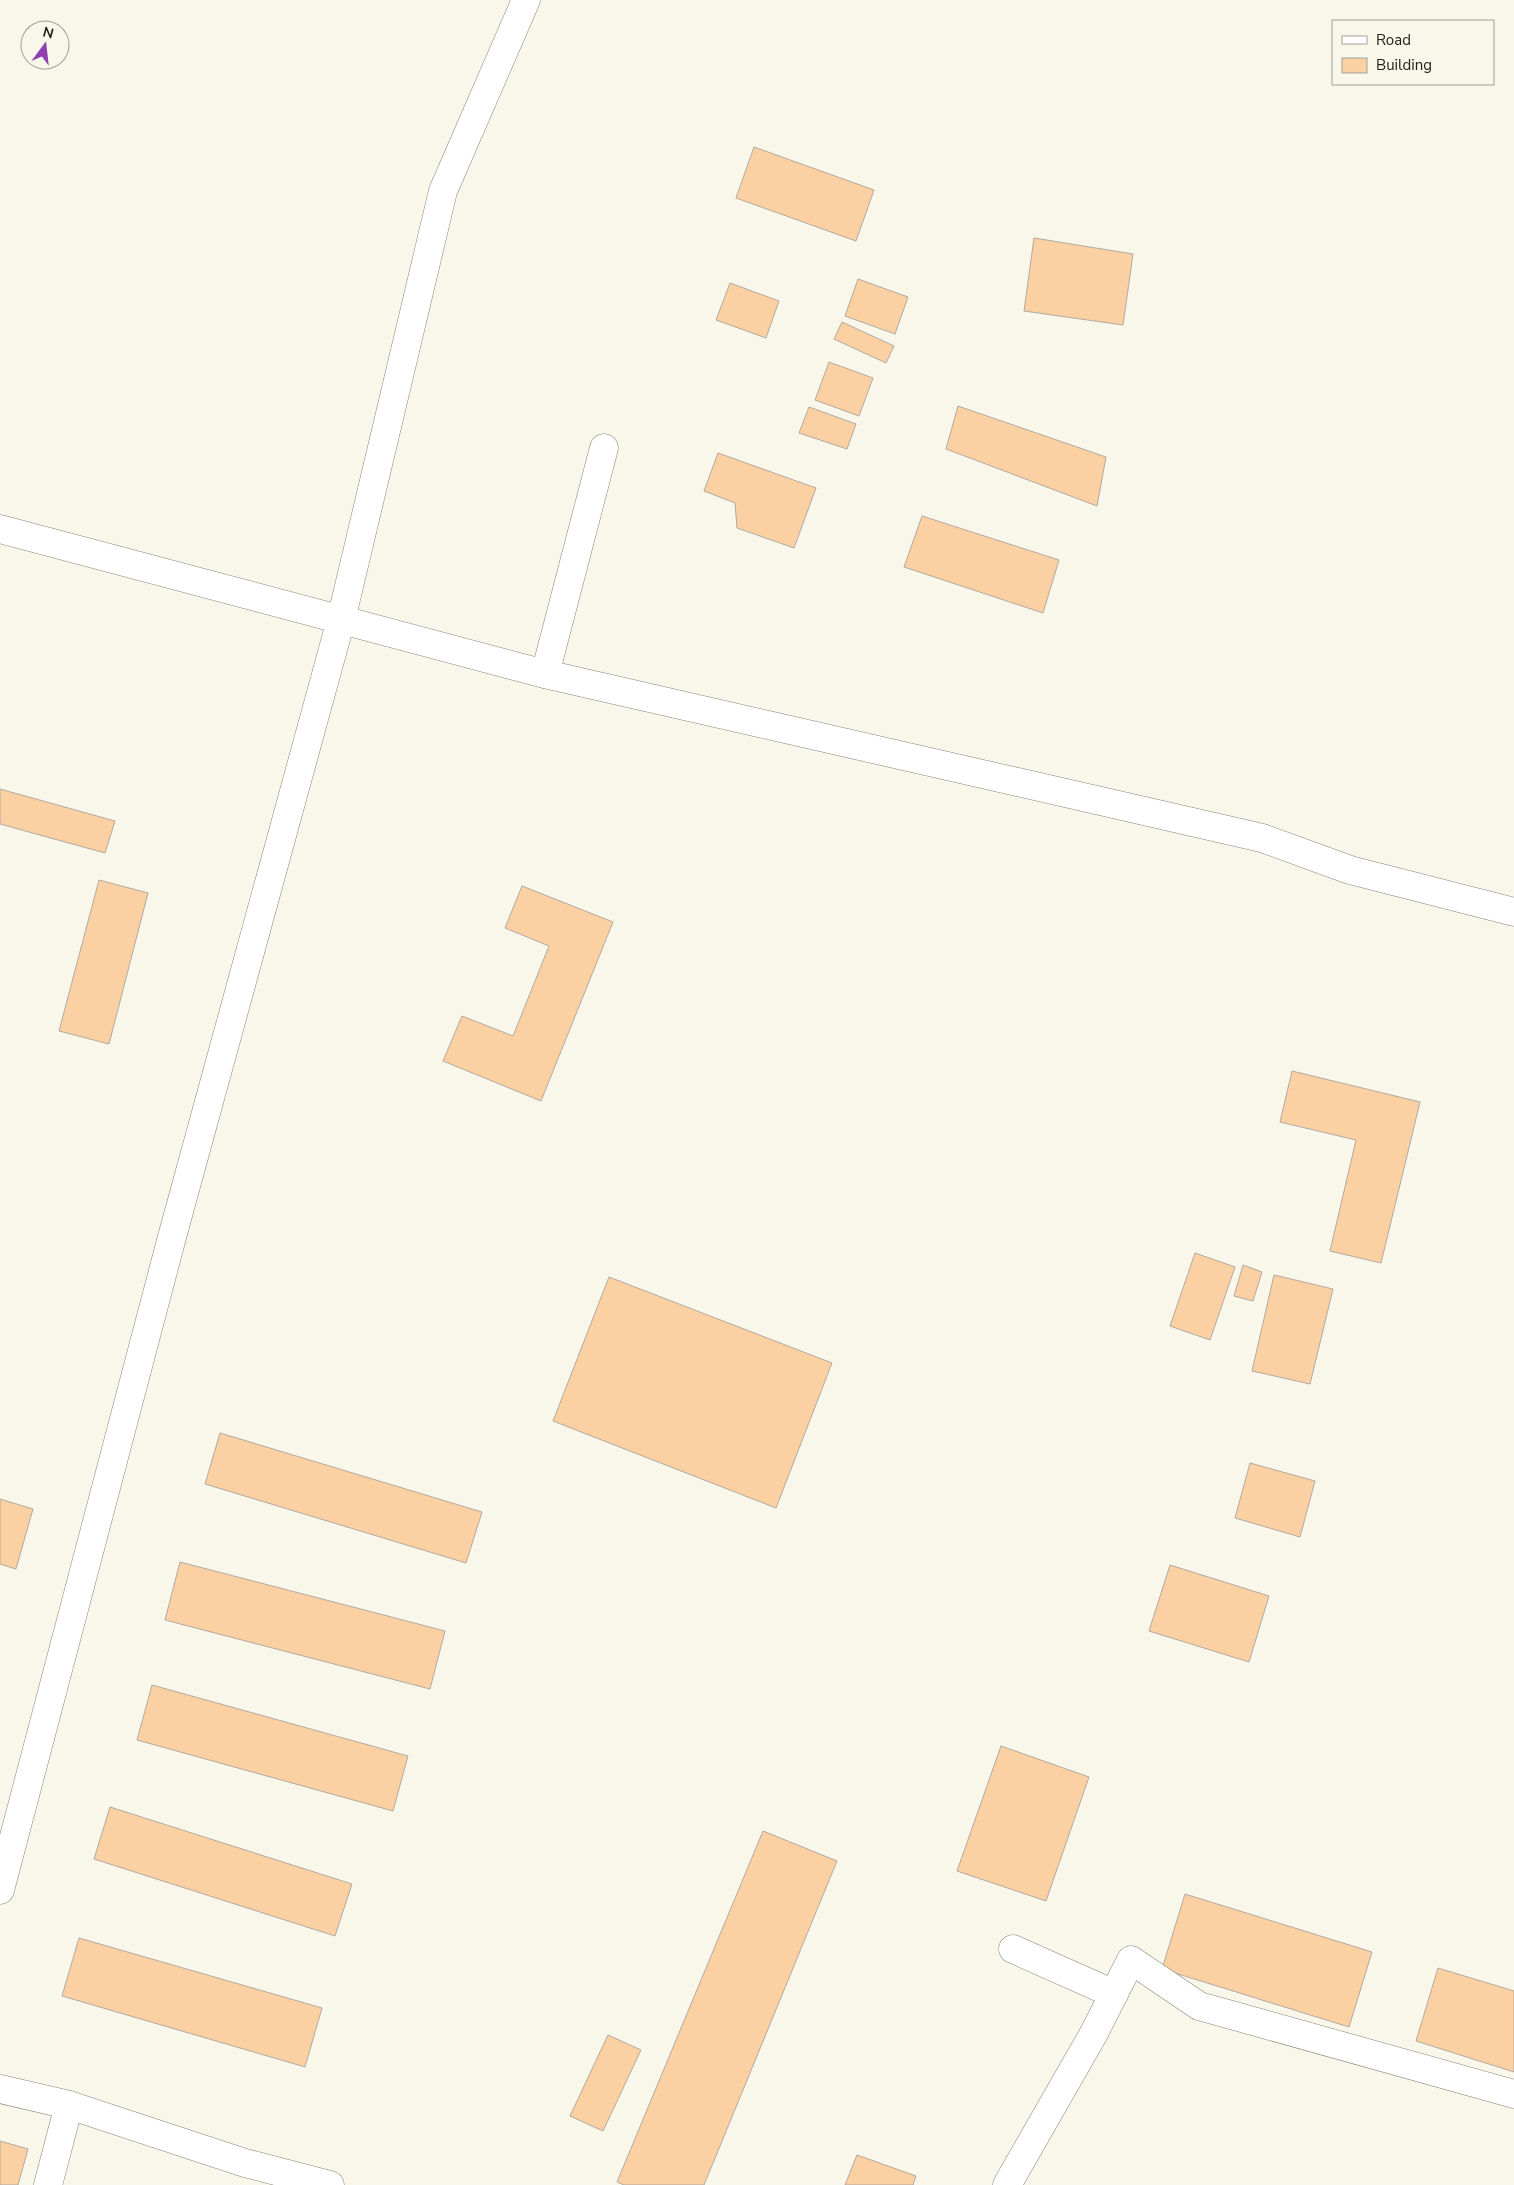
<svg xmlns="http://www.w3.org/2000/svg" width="1514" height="2185" viewBox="0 0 1514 2185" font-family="'Nunito Sans',sans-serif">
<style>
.building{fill:#fbd0a2;stroke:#b2a9a0}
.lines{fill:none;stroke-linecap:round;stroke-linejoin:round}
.street-casing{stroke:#88857a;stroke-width:29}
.street{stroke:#fff;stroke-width:28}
</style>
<rect width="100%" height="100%" fill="#f9f6ea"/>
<!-- building -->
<g class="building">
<path d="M 754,147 L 874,190 L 856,241 L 736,198 Z"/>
<path d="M 1034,238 L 1133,254 L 1123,325 L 1024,311 Z"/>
<path d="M 858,279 L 908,297 L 895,334 L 845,316 Z"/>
<path d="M 730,283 L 779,301 L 766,338 L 716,320 Z"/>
<path d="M 842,322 L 894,346 L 886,363 L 834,339 Z"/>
<path d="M 829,362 L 873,378 L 859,416 L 815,400 Z"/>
<path d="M 958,406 L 1106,457 L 1097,506 L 946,449 Z"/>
<path d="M 809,407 L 856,424 L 847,449 L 799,433 Z"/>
<path d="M 718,453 L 816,488 L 794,548 L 737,528 L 735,503 L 704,491 Z"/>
<path d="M 922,516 L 1059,560 L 1043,613 L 904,567 Z"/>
<path d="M 0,789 L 115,821 L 105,853 L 0,824 Z"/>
<path d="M 99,880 L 148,893 L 109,1044 L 59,1031 Z"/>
<path d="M 522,886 L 613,922 L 541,1101 L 443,1061 L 462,1016 L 513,1036 L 549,946 L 505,928 Z"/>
<path d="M 1292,1071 L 1420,1102 L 1381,1263 L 1330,1251 L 1356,1140 L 1280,1122 Z"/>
<path d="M 1195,1253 L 1235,1267 L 1210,1340 L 1170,1326 Z"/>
<path d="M 1243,1265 L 1262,1272 L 1253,1301 L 1234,1296 Z"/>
<path d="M 1274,1275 L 1333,1289 L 1310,1384 L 1252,1371 Z"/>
<path d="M 609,1277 L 832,1363 L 776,1508 L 553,1421 Z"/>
<path d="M 220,1433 L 482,1512 L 466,1563 L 205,1484 Z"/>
<path d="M 1250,1463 L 1315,1481 L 1300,1537 L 1235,1518 Z"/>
<path d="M 0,1499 L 33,1509 L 16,1569 L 0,1564 Z"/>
<path d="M 180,1562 L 445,1631 L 430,1689 L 165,1620 Z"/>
<path d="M 1170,1565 L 1269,1596 L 1249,1662 L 1149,1631 Z"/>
<path d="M 152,1685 L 408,1756 L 393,1811 L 137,1740 Z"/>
<path d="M 1001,1746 L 1089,1777 L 1046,1901 L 957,1871 Z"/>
<path d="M 110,1807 L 352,1884 L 335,1936 L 94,1859 Z"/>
<path d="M 763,1831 L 837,1861 L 704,2185 L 624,2185 L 617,2182 Z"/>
<path d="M 1185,1894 L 1372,1952 L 1349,2027 L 1162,1969 Z"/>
<path d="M 79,1938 L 322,2008 L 305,2067 L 62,1996 Z"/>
<path d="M 1438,1968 L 1514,1991 L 1514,2072 L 1416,2041 Z"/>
<path d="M 608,2035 L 641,2050 L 603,2131 L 570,2116 Z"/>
<path d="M 0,2141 L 28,2149 L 18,2185 L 0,2185 Z"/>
<path d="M 857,2155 L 916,2176 L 913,2185 L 845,2185 Z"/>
</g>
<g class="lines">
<!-- street casing -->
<g class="street-casing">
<g id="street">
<path d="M 0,529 L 545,674 L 1262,838 L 1350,870 L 1514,912"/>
<path d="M 545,674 L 604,448"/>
<path d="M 0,1890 L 172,1237 L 341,620 L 443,191 L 526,0"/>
<path d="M 1013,1949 L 1114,1994"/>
<path d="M 0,2089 L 69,2105 L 245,2163 L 330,2185"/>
<path d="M 48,2185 L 69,2105"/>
<path d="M 1007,2185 L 1094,2033 L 1131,1960 L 1199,2006 L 1514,2094"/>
</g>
</g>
<!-- street -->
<use href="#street" class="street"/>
</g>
<!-- legend -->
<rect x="1332" y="20" width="162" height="65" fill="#f9f6ea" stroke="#a3a198"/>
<rect x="1342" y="36" width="25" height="8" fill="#ffffff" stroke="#a3a198"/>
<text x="1376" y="45" font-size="15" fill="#22211c">Road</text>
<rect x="1342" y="58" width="25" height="15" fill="#fbd0a2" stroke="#a3a198"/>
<text x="1376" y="70" font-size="15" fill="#22211c">Building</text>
<!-- north arrow -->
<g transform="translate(45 45) rotate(15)"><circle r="24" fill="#f9f6ea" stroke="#a3a198"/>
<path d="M0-4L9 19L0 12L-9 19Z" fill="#8f40b0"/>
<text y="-8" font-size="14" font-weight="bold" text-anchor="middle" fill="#22211c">N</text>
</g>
</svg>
